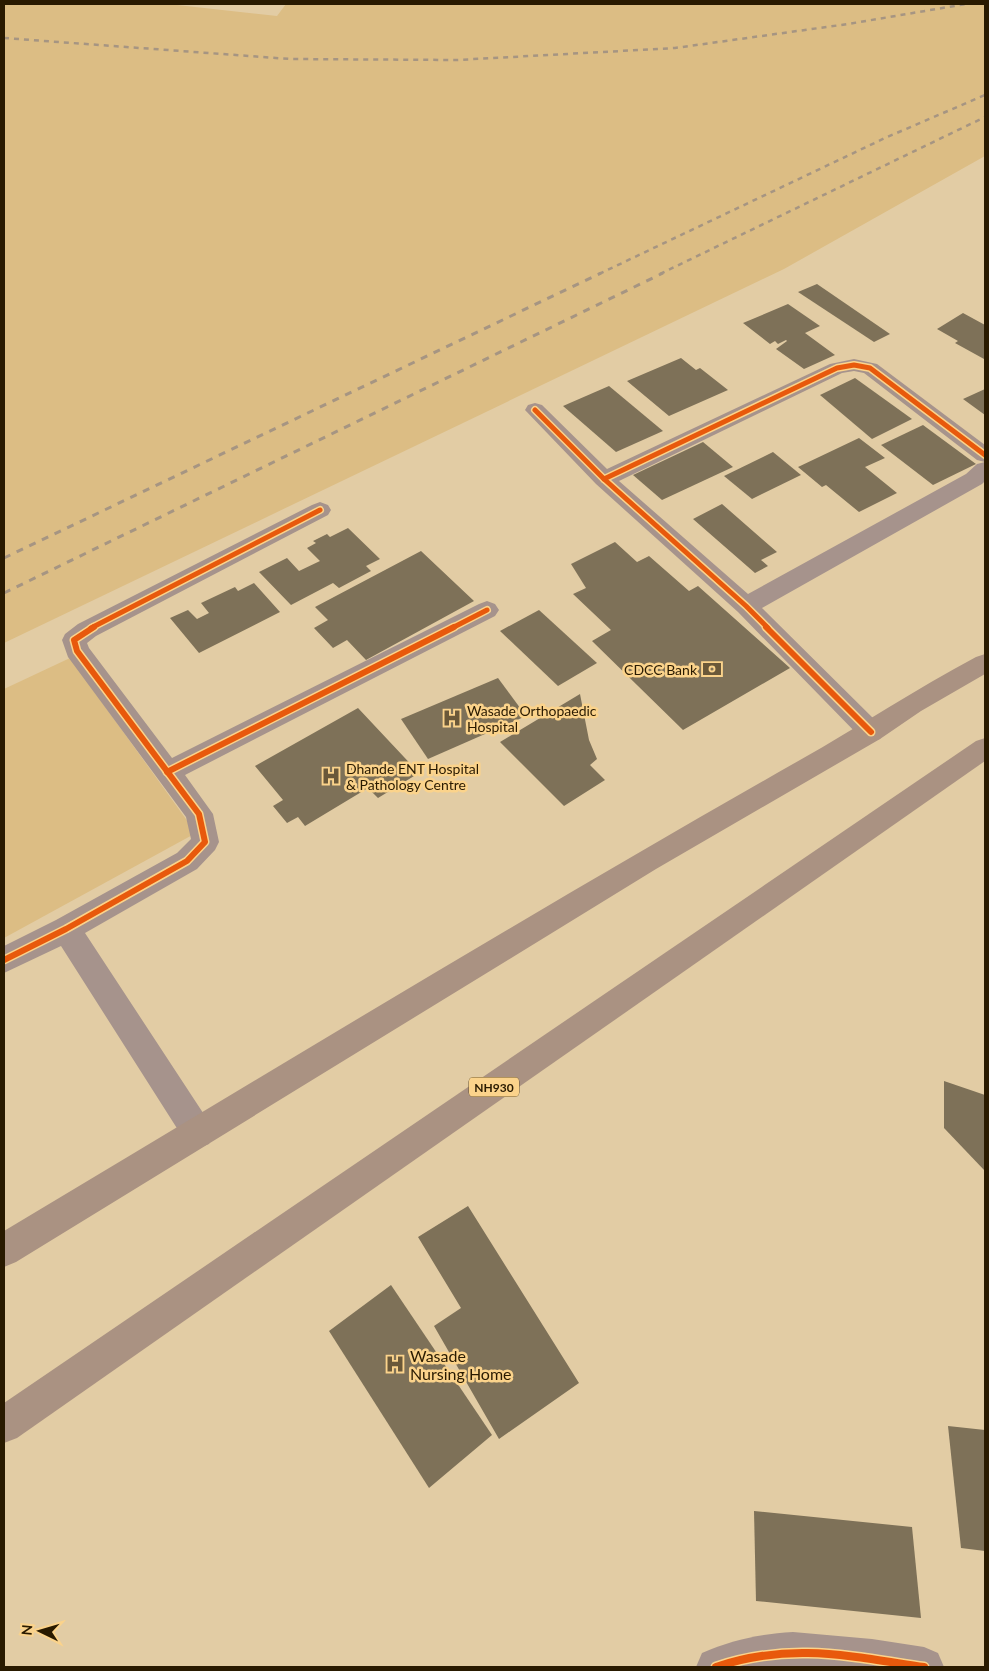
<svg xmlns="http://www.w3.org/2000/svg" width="989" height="1671" viewBox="0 0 989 1671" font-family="Lato,sans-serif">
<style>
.green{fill:#dcbd84}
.building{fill:#7e7158}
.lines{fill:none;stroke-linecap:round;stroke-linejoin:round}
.minor{fill:#a6938c;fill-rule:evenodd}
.trunk{fill:#aa9282;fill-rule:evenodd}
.rail-far1{stroke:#a69582;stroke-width:2.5;stroke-dasharray:5 5;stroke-linecap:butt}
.rail{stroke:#a69582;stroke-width:3;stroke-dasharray:7 7;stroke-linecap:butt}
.cycleway-far2-casing{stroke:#fbd38b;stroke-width:8}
.cycleway-far1-casing{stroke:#fbd38b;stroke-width:9}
.cycleway-casing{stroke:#fbd38b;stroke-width:11}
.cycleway-far2{stroke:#e8590c;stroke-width:5}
.cycleway-far1{stroke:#e8590c;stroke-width:6}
.cycleway{stroke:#e8590c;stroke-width:8}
.labels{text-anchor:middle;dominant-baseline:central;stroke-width:5;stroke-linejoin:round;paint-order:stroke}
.shield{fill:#fbd38b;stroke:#68522a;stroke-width:1}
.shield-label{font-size:12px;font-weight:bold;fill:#291a00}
.poi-label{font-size:14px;fill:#291a00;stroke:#fbd38b;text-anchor:start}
.near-poi-label{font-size:16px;fill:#291a00;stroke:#fbd38b;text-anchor:start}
</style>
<rect width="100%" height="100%" fill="#e2cca4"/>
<!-- green -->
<g class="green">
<path d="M 4,4 L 168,4 L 277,16 L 286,4 L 985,4 L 985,156 L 784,269 L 4,643 Z"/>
<path d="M 70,658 L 196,833 L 4,938 L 4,689 Z"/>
</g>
<!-- building -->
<g class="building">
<path d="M 817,284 L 890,334 L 874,342 L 798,292 Z"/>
<path d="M 788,304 L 820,326 L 805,333 L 835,355 L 804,369 L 776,349 L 787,341 L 786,340 L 778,344 L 775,341 L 770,344 L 743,323 Z"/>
<path d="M 963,313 L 985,325 L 985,358 L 984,359 L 955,343 L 958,341 L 937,329 Z"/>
<path d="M 681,358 L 696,370 L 700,368 L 728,390 L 669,416 L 627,381 Z"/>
<path d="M 855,378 L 912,419 L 872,439 L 820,395 Z"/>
<path d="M 609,386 L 663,431 L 616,452 L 563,406 Z"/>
<path d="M 985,389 L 985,415 L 963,399 Z"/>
<path d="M 923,425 L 976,464 L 933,485 L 881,445 Z"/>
<path d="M 859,438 L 885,458 L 865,467 L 897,493 L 859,512 L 826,485 L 822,487 L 798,467 Z"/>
<path d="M 703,442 L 733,467 L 662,500 L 633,475 Z"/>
<path d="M 773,452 L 801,475 L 752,499 L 724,476 Z"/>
<path d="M 722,504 L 777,552 L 761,560 L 768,566 L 755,573 L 693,519 Z"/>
<path d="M 348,528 L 380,559 L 366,566 L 371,571 L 339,588 L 333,583 L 291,605 L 259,572 L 287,558 L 299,571 L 320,561 L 307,548 L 316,543 L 313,541 L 327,534 L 330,537 Z"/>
<path d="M 615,542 L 637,562 L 649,556 L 689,591 L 698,586 L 790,668 L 683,730 L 592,641 L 611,630 L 573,594 L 586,588 L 571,564 Z"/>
<path d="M 421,551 L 474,601 L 366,660 L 347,640 L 333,648 L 314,628 L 328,620 L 315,607 Z"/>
<path d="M 254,583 L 280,612 L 199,653 L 170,618 L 188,610 L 197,619 L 209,613 L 201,603 L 235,587 L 238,591 Z"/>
<path d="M 539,610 L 597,663 L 558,686 L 500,631 Z"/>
<path d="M 498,678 L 526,716 L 428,759 L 401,719 Z"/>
<path d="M 580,694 L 589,740 L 597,759 L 590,765 L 605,780 L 564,806 L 500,742 Z"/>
<path d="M 358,708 L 419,773 L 378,798 L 368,788 L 305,826 L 298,817 L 287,823 L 273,806 L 283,800 L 255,766 Z"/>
<path d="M 944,1081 L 985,1095 L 985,1171 L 944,1128 Z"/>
<path d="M 468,1206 L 579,1383 L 499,1439 L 434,1326 L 461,1308 L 418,1237 Z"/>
<path d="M 391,1285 L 492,1435 L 429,1488 L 329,1331 Z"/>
<path d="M 948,1426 L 985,1430 L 985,1551 L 961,1548 Z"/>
<path d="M 754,1511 L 912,1527 L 921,1618 L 756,1601 Z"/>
</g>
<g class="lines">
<!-- minor -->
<g class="minor">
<path d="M 854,359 L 877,364 L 985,445 L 985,481 L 982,484 L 762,608 L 880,725 L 884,732 L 880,739 L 871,742 L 862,739 L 738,612 L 596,484 L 525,410 L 528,405 L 535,403 L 542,405 L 607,469 L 830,364 ZM 854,371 L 864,373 L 977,460 L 985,462 L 977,464 L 966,474 L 748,594 L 619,481 L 842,373 Z"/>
<path d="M 320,502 L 328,505 L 331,510 L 328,515 L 96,636 L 87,643 L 89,648 L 172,758 L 479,604 L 487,601 L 495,604 L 499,610 L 495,616 L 185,775 L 213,814 L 219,842 L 215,850 L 197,869 L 85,933 L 209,1122 L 214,1133 L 209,1144 L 198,1148 L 187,1144 L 61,946 L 4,973 L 4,946 L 56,920 L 177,853 L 191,839 L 186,817 L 68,657 L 62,640 L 65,634 L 78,624 L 312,505 Z"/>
<path d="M 793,1632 L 872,1639 L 924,1647 L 938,1653 L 944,1667 L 696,1667 L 702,1653 C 732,1640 760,1634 793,1632 Z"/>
</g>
<!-- trunk -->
<g class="trunk">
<path d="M 985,654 L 985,674 L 921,711 L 880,739 L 656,869 L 16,1262 L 4,1267 L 4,1231 C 268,1073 532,912 800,760 C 860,726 916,689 976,657 Z"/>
<path d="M 985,738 L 985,761 L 17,1438 L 4,1443 L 4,1403 L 976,741 Z"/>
</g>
<!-- rail-far1 -->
<g class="rail-far1">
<path d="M 4,38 L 290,59 L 457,60 L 675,48 L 848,24 L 966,4"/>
<path d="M 599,274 L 885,138 L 985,95"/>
<path d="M 660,274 L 985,117"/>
</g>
<!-- rail -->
<g class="rail">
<path d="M 4,558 L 601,273"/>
<path d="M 4,593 L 663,273"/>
</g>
<!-- cycleway-far2 casing -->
<g class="cycleway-far2-casing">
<g id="cycleway-far2">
<path d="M 535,410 L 604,479 L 746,606 L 768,628"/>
<path d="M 604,479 L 837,368 L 854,365 L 870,368 L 985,455"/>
<path d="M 91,628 L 320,510"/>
<path d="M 452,628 L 487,610"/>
</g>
</g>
<!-- cycleway-far1 casing -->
<g class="cycleway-far1-casing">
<g id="cycleway-far1">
<path d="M 766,627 L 871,732"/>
<path d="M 167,772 L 454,627"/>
<path d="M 4,960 L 66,929 L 187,861 L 205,842 L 199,814 L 77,651 L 74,640 L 94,627"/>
</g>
</g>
<!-- cycleway casing -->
<g class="cycleway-casing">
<path id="cycleway" d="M 716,1667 C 790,1642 849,1656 924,1667"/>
</g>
<!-- cycleway-far2 -->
<use href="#cycleway-far2" class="cycleway-far2"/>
<!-- cycleway-far1 -->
<use href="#cycleway-far1" class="cycleway-far1"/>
<!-- cycleway -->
<use href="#cycleway" class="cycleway"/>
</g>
<!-- icons -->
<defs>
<g id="bank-bare" transform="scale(1.5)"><path d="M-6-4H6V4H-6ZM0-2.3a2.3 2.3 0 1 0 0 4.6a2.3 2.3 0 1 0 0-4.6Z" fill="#6a5839" stroke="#fbd38b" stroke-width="2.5" paint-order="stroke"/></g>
<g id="hospital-bare" transform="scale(1.5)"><path d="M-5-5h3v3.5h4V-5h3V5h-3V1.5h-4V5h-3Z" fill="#6a5839" stroke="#fbd38b" stroke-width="2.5" paint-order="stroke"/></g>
</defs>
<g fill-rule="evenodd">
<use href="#bank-bare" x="712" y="669"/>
<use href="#hospital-bare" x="452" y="718"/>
<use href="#hospital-bare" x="331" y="776"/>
<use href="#hospital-bare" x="395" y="1364"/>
</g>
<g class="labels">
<!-- shield labels -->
<rect class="shield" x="469" y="1077.5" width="50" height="19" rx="4"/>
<g class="shield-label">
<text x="494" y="1087">NH930</text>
</g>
<!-- poi labels -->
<g class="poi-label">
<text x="697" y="669" text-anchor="end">CDCC Bank</text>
<text x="467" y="710">Wasade Orthopaedic<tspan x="467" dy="16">Hospital</tspan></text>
<text x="346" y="768">Dhande ENT Hospital<tspan x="346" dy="16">&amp; Pathology Centre</tspan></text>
</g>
<!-- near-poi labels -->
<g class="near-poi-label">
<text x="410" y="1355">Wasade<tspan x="410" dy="18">Nursing Home</tspan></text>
</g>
</g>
<!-- border -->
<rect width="989" height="1671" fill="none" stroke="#291a00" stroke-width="10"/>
<!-- north arrow -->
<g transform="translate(40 1631) rotate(275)" stroke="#fbd38b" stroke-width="4" paint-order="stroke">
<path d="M0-4L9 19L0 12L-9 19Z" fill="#291a00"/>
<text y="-8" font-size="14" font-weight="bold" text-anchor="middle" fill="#291a00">N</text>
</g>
</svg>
